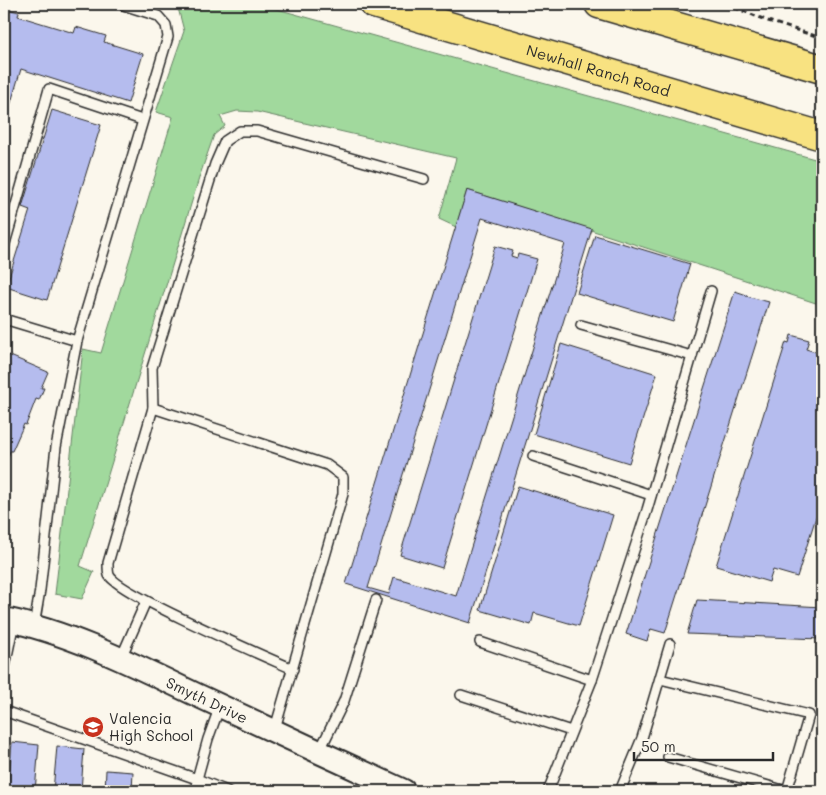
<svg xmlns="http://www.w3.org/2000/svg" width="826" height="795" viewBox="0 0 826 795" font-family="Mali,sans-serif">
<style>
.green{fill:#a1d99d;stroke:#668264}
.building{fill:#b5bcee;stroke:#2b2b2b;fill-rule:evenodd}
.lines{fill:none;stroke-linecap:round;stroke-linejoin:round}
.service-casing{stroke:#2b2b2b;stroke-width:12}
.tertiary-casing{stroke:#2b2b2b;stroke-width:26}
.primary-casing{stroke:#2b2b2b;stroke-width:31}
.path{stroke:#2b2b2b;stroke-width:3;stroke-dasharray:5 4;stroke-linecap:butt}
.service{stroke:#fbf7ec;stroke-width:9}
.tertiary{stroke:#fbf7ec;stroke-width:22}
.primary{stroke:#f8e281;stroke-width:28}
.labels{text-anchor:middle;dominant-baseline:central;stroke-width:5;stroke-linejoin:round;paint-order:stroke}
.street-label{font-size:15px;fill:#2b2b2b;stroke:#fbf7ec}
.poi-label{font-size:15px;fill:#2b2b2b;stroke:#fbf7ec;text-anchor:start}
</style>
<rect width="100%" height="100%" fill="#fbf7ec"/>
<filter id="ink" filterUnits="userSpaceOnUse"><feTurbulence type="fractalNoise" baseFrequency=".02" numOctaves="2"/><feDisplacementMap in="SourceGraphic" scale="10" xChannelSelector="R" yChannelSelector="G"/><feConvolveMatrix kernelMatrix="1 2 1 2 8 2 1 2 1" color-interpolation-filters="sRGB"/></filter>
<g filter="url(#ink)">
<!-- green -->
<path class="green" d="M 177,4 L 259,4 L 822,161 L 822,305 L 467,190 L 456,227 L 439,219 L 456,158 L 257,112 L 237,111 L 220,116 L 225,126 L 214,135 L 200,175 L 80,566 L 94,572 L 82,599 L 55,594 L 83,349 L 101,353 L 173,117 L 156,112 L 184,31 Z"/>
<!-- building -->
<g class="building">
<path d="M 4,8 L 19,12 L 18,16 L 74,33 L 76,27 L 106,36 L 104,42 L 143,54 L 128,103 L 21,69 L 4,126 Z"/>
<path d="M 52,110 L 101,125 L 47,300 L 6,287 L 30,210 L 22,207 Z"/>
<path d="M 467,190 L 592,229 L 470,623 L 346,584 ZM 482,218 L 565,244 L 456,596 L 394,577 L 389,594 L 368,588 Z"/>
<path d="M 595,235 L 690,264 L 673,322 L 577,293 Z"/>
<path d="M 495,246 L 513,251 L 511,256 L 517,258 L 518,254 L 537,259 L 442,568 L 400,555 Z"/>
<path d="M 735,291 L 747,295 L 746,296 L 769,302 L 665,633 L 651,629 L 647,641 L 626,634 Z"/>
<path d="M 791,335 L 809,340 L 806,349 L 822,354 L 822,498 L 797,577 L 773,570 L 769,582 L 716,566 L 786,342 L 789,343 Z"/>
<path d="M 561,344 L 657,374 L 629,463 L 534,434 Z"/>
<path d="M 8,355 L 48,372 L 41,388 L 44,388 L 39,400 L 36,399 L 26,425 L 24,424 L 12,451 L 10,451 L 7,460 L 4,459 L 4,364 Z"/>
<path d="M 518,486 L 613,515 L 579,626 L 534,613 L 531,625 L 480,610 Z"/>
<path d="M 697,600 L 822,607 L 822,639 L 687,634 Z"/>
<path d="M 12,742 L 39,745 L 35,791 L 8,791 Z"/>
<path d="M 57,746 L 84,749 L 81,791 L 53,791 Z"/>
<path d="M 106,770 L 133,772 L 132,791 L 105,791 Z"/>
</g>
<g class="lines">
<!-- service casing -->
<g class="service-casing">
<g id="service">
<path d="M 4,247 L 49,89 L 142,120"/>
<path d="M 4,319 L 77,341"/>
<path d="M 581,325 L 692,356"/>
<path d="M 153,408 L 327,465 L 343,477 L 343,494 L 274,732"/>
<path d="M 533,456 L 651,495"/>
<path d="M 34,626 L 40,590 L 56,447 L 77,341 L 168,37 L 166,25 L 158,16 L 120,4"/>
<path d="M 480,642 L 592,680"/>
<path d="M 121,658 L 146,601"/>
<path d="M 293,669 C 266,657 117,593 109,575 C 108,572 108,566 108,563 L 153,408 L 152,368 L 215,164 L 225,141 L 240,131 L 257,131 L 424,179"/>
<path d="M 4,671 L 14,622"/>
<path d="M 660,679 L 809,715 L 787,791"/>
<path d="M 461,695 L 571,731"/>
<path d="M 4,711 L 197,779 L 208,739 L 220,706"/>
<path d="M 319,752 L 344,701 L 376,600"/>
<path d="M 668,757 L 786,791"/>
<path d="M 196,791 L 197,779 L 227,791"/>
<path d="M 548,791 L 592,680 L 647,510 L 711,291"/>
<path d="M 620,791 L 642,738 L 670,644"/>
</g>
</g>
<!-- tertiary casing -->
<g class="tertiary-casing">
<g id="tertiary">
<path id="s1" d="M 4,619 C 72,633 138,667 201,697 C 269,729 336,760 404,791"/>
</g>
</g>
<!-- primary casing -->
<g class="primary-casing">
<g id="primary">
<path id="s2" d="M 374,4 L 822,136"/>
<path d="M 599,4 L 822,69"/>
</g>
</g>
<!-- path -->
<path class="path" d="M 726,4 L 768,21 L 822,38"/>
<!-- service -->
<use href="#service" class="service"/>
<!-- tertiary -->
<use href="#tertiary" class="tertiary"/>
<!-- primary -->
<use href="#primary" class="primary"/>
</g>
</g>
<!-- icons -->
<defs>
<g id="school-disc" transform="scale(1.125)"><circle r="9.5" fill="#c8321e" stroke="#fbf7ec"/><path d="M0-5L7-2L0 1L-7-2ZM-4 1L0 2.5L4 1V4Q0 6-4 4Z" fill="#fff"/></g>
</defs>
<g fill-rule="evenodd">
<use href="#school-disc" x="93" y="727"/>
</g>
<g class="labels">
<!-- street labels -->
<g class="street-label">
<text stroke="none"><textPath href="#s2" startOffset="234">Newhall Ranch Road</textPath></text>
<text stroke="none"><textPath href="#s1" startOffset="219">Smyth Drive</textPath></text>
</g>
<!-- poi labels -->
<g class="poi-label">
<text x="109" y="718">Valencia<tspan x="109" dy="17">High School</tspan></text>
</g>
</g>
<!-- margin -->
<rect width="826" height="795" fill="none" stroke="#fbf7ec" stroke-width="20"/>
<rect x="10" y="10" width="806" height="775" fill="none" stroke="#2b2b2b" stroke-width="2" filter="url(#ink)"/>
<!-- scale -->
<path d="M634 752v8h139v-8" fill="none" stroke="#2b2b2b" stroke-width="2.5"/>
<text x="641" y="752" font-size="15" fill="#2b2b2b" stroke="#fbf7ec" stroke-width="4" paint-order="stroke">50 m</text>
</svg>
